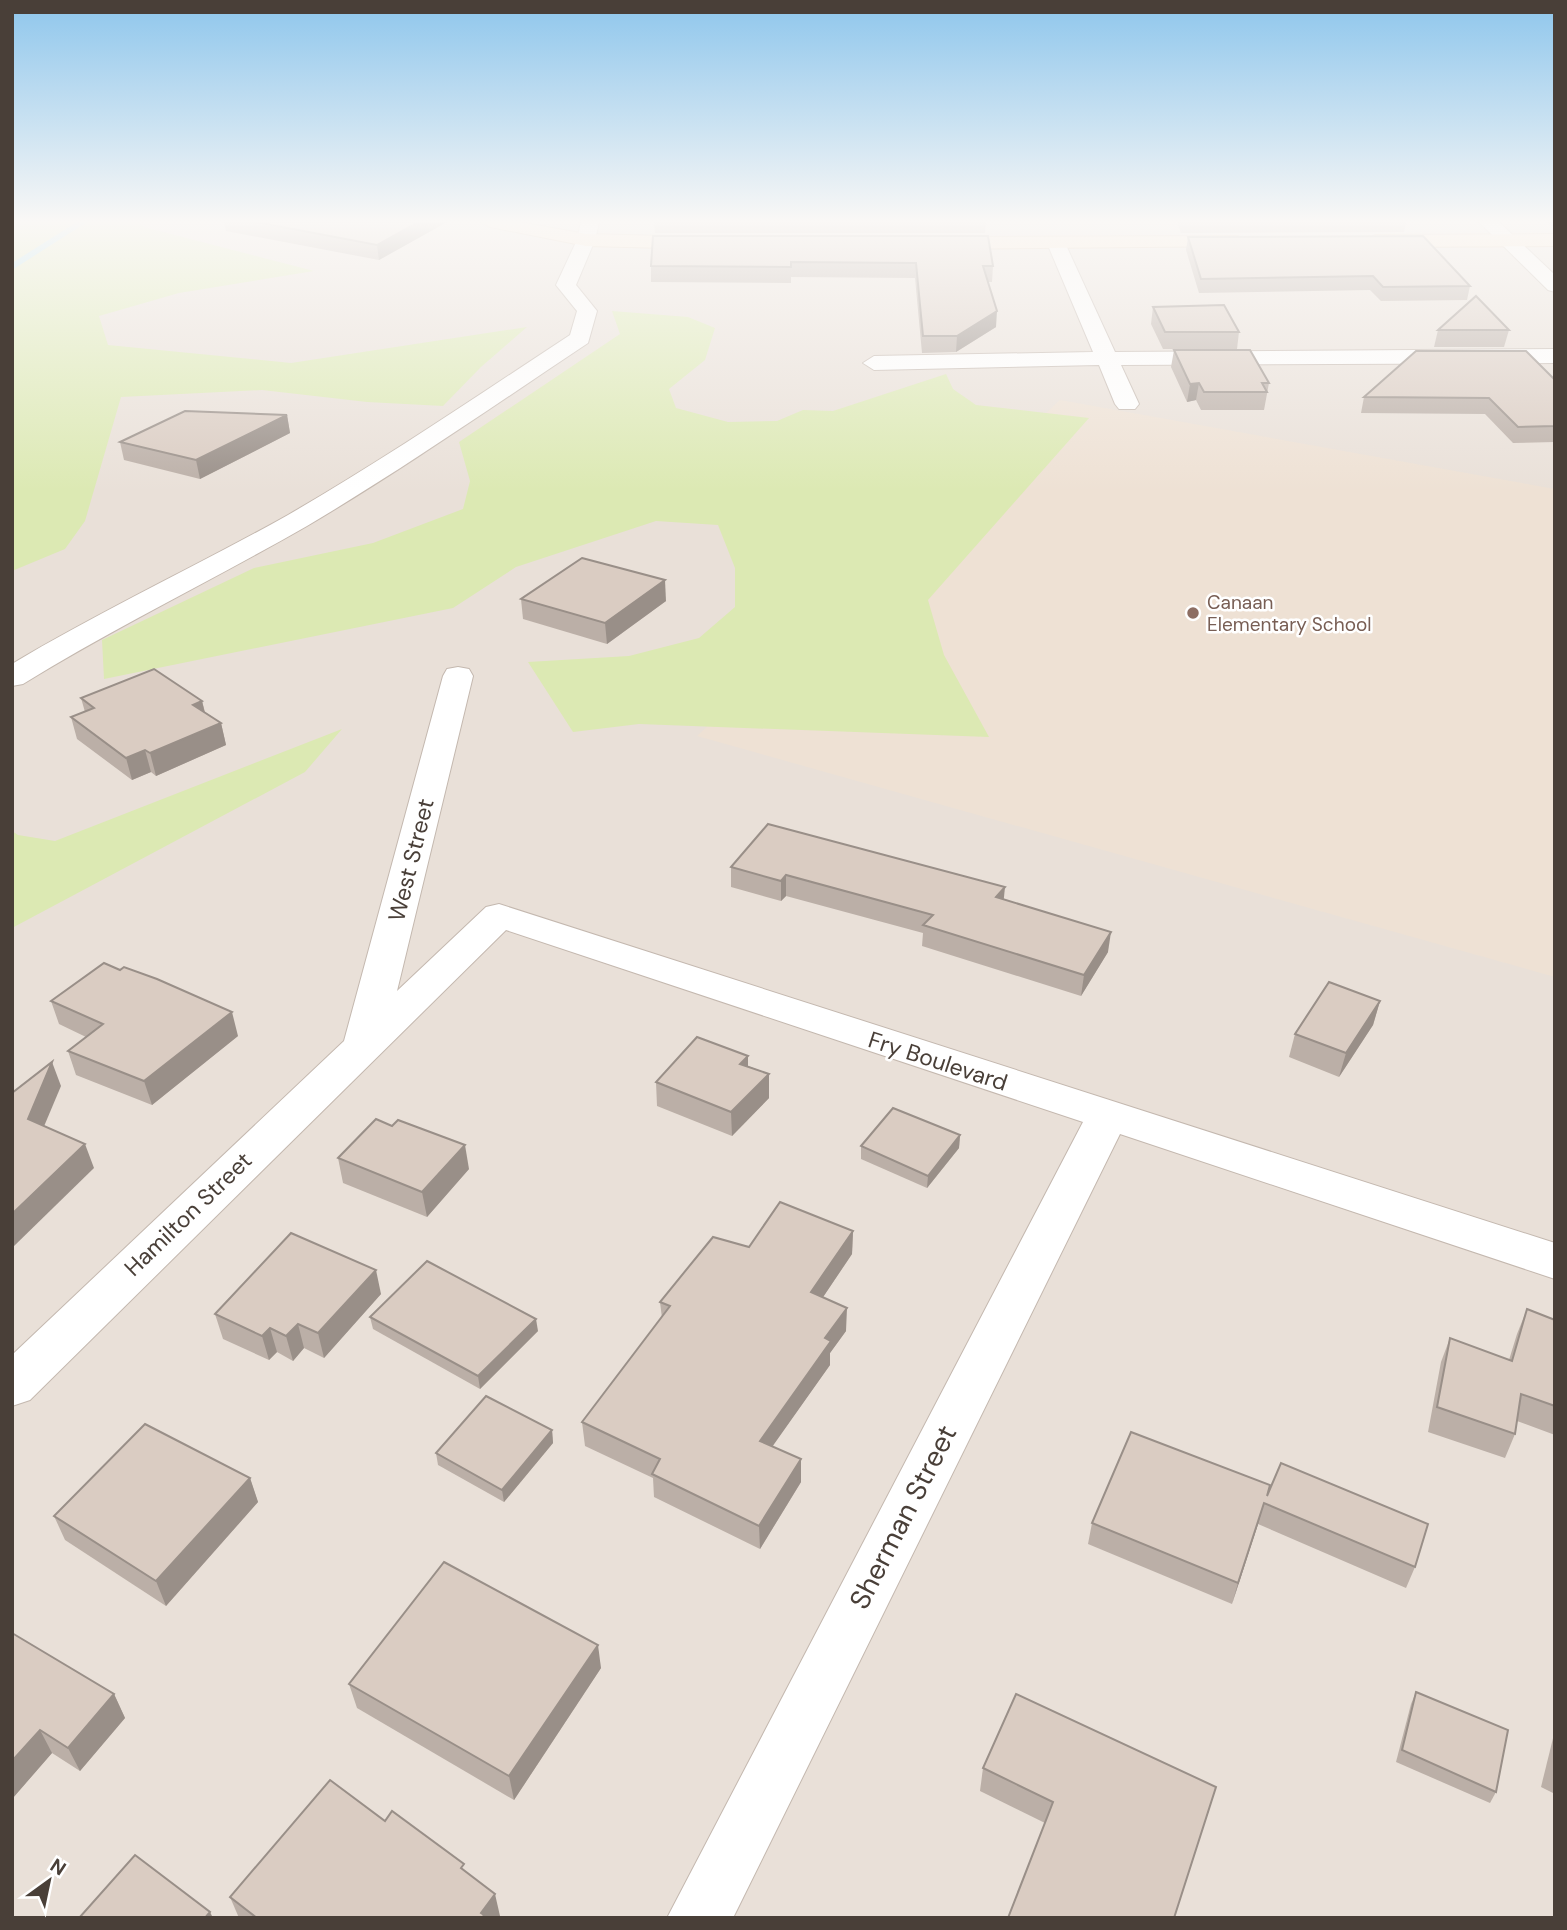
<svg xmlns="http://www.w3.org/2000/svg" width="1567" height="1930" viewBox="0 0 1567 1930" font-family="'DM Sans',sans-serif">
<style>
.residential{fill:#e9e0d8}
.education{fill:#eee1d4}
.green{fill:#dce9b3}
.lines{fill:none;stroke-linecap:round;stroke-linejoin:round}
.stream{fill:#a7e2f1;fill-rule:evenodd}
.street-casing{stroke:#c4b8af;stroke-width:2}
.secondary-casing{stroke:#d8bc9c;stroke-width:2}
.street{fill:#fff;fill-rule:evenodd}
.secondary{fill:#ffe7ca;fill-rule:evenodd}
.wall{fill:#bbafa7}
.shaded-wall{fill:#998f88}
.building{fill:#daccc2;stroke:#998f88;stroke-width:2}
.education-dot{fill:#8d6e63;stroke:#fff;stroke-width:2.5}
.labels{text-anchor:middle;dominant-baseline:central;stroke-width:5;stroke-linejoin:round;paint-order:stroke}
.far-education-label{font-size:19px;fill:#785e54;stroke:#fff;text-anchor:start}
.street-label{font-size:23px;fill:#493f38;stroke:#fff}
.near-street-label{font-size:28px;fill:#493f38;stroke:#fff}
</style>
<rect width="100%" height="100%" fill="#f5efea"/>
<!-- residential -->
<rect class="residential" x="12" y="222" width="1543" height="1696"/>
<!-- education -->
<path class="education" d="M 1060,400 L 1555,489 L 1555,977 L 697,736 Z"/>
<!-- green -->
<g class="green">
<path d="M 12,222 L 139,222 L 144,227 L 314,271 L 179,293 L 99,316 L 108,345 L 291,363 L 527,327 L 481,367 L 443,406 L 367,402 L 262,390 L 121,397 L 85,521 L 65,549 L 12,571 Z"/>
<path d="M 612,311 L 688,317 L 715,328 L 705,360 L 669,389 L 676,408 L 728,422 L 777,421 L 803,410 L 833,411 L 946,374 L 953,389 L 976,405 L 1089,418 L 928,600 L 944,655 L 989,737 L 639,724 L 573,732 L 528,662 L 629,656 L 699,638 L 735,607 L 735,568 L 718,525 L 656,521 L 516,567 L 453,608 L 104,679 L 102,640 L 254,568 L 373,543 L 463,509 L 470,481 L 459,442 L 620,334 Z"/>
<path d="M 342,729 L 305,772 L 12,928 L 12,831 L 18,835 L 55,841 Z"/>
</g>
<g class="lines">
<!-- stream -->
<path class="stream" d="M 77,222 L 87,222 L 12,270 L 12,263 Z"/>
<!-- street casing -->
<g class="street-casing">
<g id="street">
<path d="M 581,222 L 599,222 L 595,240 L 576,285 L 597,311 L 588,343 C 495,405 403,469 307,526 C 213,580 115,627 23,684 L 12,686 L 12,664 C 102,610 197,566 288,515 C 385,459 477,396 570,335 L 577,311 L 556,285 L 577,240 Z"/>
<path d="M 1479,222 L 1499,222 L 1555,275 L 1555,292 L 1548,290 Z"/>
<path d="M 1056,237 L 1065,243 L 1115,352 L 1555,349 L 1555,363 L 1121,365 L 1139,404 L 1135,409 L 1119,409 L 1115,404 L 1099,365 L 874,370 L 863,363 L 874,356 L 1093,352 L 1047,243 Z"/>
<path d="M 458,667 L 469,669 L 473,676 L 397,991 L 486,907 L 499,904 L 1555,1243 L 1555,1279 L 1120,1134 L 733,1918 L 667,1918 L 1083,1122 L 506,930 L 30,1400 L 12,1406 L 12,1355 L 344,1041 L 443,676 L 447,669 Z"/>
</g>
</g>
<!-- secondary casing -->
<g class="secondary-casing">
<g id="secondary">
<path d="M 481,222 L 519,222 L 586,234 L 706,237 L 715,243 L 706,249 L 586,246 L 490,227 Z"/>
<path d="M 1555,234 L 1555,246 L 1375,247 L 1366,241 L 1375,235 Z"/>
<path d="M 1238,236 L 1247,242 L 1245,246 L 937,249 L 928,243 L 937,237 Z"/>
</g>
</g>
<!-- street -->
<use href="#street" class="street"/>
<!-- secondary -->
<use href="#secondary" class="secondary"/>
</g>
<!-- wall -->
<g class="wall">
<path d="M 224,222 L 447,222 L 379,260 L 226,231 Z"/>
<path d="M 654,222 L 986,222 L 985,233 L 655,233 Z"/>
<path d="M 1177,222 L 1406,222 L 1404,232 L 1181,233 Z"/>
<path d="M 1547,222 L 1555,222 L 1555,228 Z"/>
<path d="M 653,236 L 993,266 L 992,282 L 988,282 L 996,327 L 956,352 L 922,353 L 915,278 L 791,277 L 791,283 L 651,282 L 651,266 Z"/>
<path d="M 1188,237 L 1470,286 L 1467,300 L 1381,301 L 1370,290 L 1199,293 L 1186,250 Z"/>
<path d="M 1153,307 L 1239,332 L 1237,349 L 1163,349 L 1151,324 Z"/>
<path d="M 1438,330 L 1509,330 L 1504,347 L 1434,347 Z"/>
<path d="M 1174,350 L 1269,383 L 1264,410 L 1201,410 L 1196,400 L 1187,402 L 1171,367 Z"/>
<path d="M 1555,380 L 1555,442 L 1513,443 L 1485,414 L 1361,413 L 1364,397 Z"/>
<path d="M 287,415 L 290,433 L 200,479 L 124,460 L 120,442 Z"/>
<path d="M 521,599 L 666,601 L 607,644 L 523,619 Z"/>
<path d="M 81,698 L 202,701 L 205,712 L 221,723 L 226,745 L 156,776 L 151,772 L 132,780 L 77,739 L 71,717 L 85,712 Z"/>
<path d="M 731,867 L 1003,899 L 1108,952 L 1081,996 L 922,946 L 923,933 L 786,896 L 781,901 L 731,887 Z"/>
<path d="M 51,1001 L 238,1036 L 152,1105 L 76,1075 L 68,1051 L 86,1037 L 59,1024 Z"/>
<path d="M 1380,1001 L 1373,1025 L 1339,1077 L 1289,1057 L 1295,1034 Z"/>
<path d="M 748,1056 L 748,1066 L 769,1074 L 769,1098 L 732,1136 L 657,1106 L 656,1082 Z"/>
<path d="M 960,1135 L 959,1148 L 927,1188 L 861,1159 L 861,1146 Z"/>
<path d="M 338,1158 L 469,1169 L 427,1217 L 343,1183 Z"/>
<path d="M 853,1231 L 852,1254 L 823,1297 L 846,1331 L 830,1353 L 830,1365 L 772,1446 L 801,1482 L 760,1549 L 654,1497 L 653,1478 L 585,1446 L 582,1422 L 662,1318 L 660,1302 L 749,1247 Z"/>
<path d="M 381,1294 L 324,1358 L 304,1348 L 293,1361 L 277,1352 L 269,1360 L 223,1339 L 215,1314 Z"/>
<path d="M 1527,1309 L 1555,1320 L 1555,1435 L 1517,1421 L 1515,1434 L 1505,1458 L 1428,1432 L 1441,1362 L 1450,1338 L 1509,1360 L 1517,1334 Z"/>
<path d="M 370,1317 L 538,1331 L 480,1389 L 373,1329 Z"/>
<path d="M 552,1430 L 553,1443 L 504,1502 L 438,1465 L 436,1453 Z"/>
<path d="M 1131,1432 L 1415,1567 L 1406,1588 L 1258,1524 L 1232,1604 L 1088,1544 L 1092,1523 Z"/>
<path d="M 250,1478 L 258,1502 L 166,1606 L 65,1540 L 54,1516 Z"/>
<path d="M 12,1633 L 114,1694 L 125,1718 L 80,1771 L 52,1753 L 12,1799 Z"/>
<path d="M 601,1668 L 514,1800 L 357,1708 L 349,1684 Z"/>
<path d="M 1416,1692 L 1496,1792 L 1490,1803 L 1396,1762 L 1411,1704 Z"/>
<path d="M 1555,1730 L 1555,1794 L 1541,1787 Z"/>
<path d="M 983,1768 L 1216,1787 L 1045,1823 L 980,1791 Z"/>
<path d="M 385,1821 L 466,1872 L 500,1916 L 499,1918 L 239,1918 L 230,1897 Z"/>
</g>
<!-- shaded-wall -->
<g class="shaded-wall">
<path d="M 418,222 L 447,222 L 379,260 L 377,245 Z"/>
<path d="M 997,311 L 996,327 L 956,352 L 957,336 Z"/>
<path d="M 1199,383 L 1196,400 L 1187,402 L 1190,384 Z"/>
<path d="M 287,415 L 290,433 L 200,479 L 196,460 Z"/>
<path d="M 665,580 L 666,601 L 607,644 L 605,623 Z"/>
<path d="M 202,701 L 207,722 L 193,705 Z"/>
<path d="M 221,723 L 226,745 L 156,776 L 150,753 Z"/>
<path d="M 145,750 L 151,772 L 132,780 L 126,758 Z"/>
<path d="M 786,875 L 786,896 L 781,901 L 781,881 Z"/>
<path d="M 1005,887 L 1003,907 L 996,897 Z"/>
<path d="M 1111,932 L 1108,952 L 1081,996 L 1084,975 Z"/>
<path d="M 1380,1001 L 1373,1025 L 1339,1077 L 1346,1053 Z"/>
<path d="M 232,1012 L 238,1036 L 152,1105 L 144,1081 Z"/>
<path d="M 748,1056 L 748,1080 L 740,1064 Z"/>
<path d="M 52,1062 L 61,1086 L 37,1143 L 28,1119 Z"/>
<path d="M 769,1074 L 769,1098 L 732,1136 L 731,1112 Z"/>
<path d="M 960,1135 L 959,1148 L 927,1188 L 928,1176 Z"/>
<path d="M 85,1144 L 94,1168 L 12,1248 L 12,1214 Z"/>
<path d="M 465,1145 L 469,1169 L 427,1217 L 422,1192 Z"/>
<path d="M 853,1231 L 852,1254 L 811,1315 L 811,1292 Z"/>
<path d="M 376,1270 L 381,1294 L 324,1358 L 318,1333 Z"/>
<path d="M 847,1308 L 846,1331 L 830,1353 L 830,1365 L 760,1464 L 760,1441 L 825,1338 Z"/>
<path d="M 536,1319 L 538,1331 L 480,1389 L 478,1376 Z"/>
<path d="M 298,1324 L 304,1348 L 293,1361 L 286,1336 Z"/>
<path d="M 270,1328 L 277,1352 L 269,1360 L 262,1336 Z"/>
<path d="M 552,1430 L 553,1443 L 504,1502 L 502,1490 Z"/>
<path d="M 801,1459 L 801,1482 L 760,1549 L 759,1526 Z"/>
<path d="M 250,1478 L 258,1502 L 166,1606 L 156,1581 Z"/>
<path d="M 1264,1503 L 1258,1524 L 1232,1604 L 1238,1583 Z"/>
<path d="M 598,1645 L 601,1668 L 514,1800 L 509,1776 Z"/>
<path d="M 114,1694 L 125,1718 L 80,1771 L 68,1748 Z"/>
<path d="M 40,1730 L 52,1753 L 12,1799 L 12,1761 Z"/>
<path d="M 495,1894 L 500,1916 L 499,1918 L 482,1918 L 481,1913 Z"/>
<path d="M 210,1912 L 213,1918 L 205,1918 Z"/>
</g>
<!-- building -->
<g class="building">
<path d="M 256,222 L 418,222 L 377,245 Z"/>
<path d="M 653,236 L 988,236 L 993,266 L 983,266 L 997,311 L 957,336 L 923,336 L 916,263 L 791,262 L 791,267 L 651,266 Z"/>
<path d="M 1423,236 L 1470,286 L 1383,287 L 1373,276 L 1201,279 L 1188,237 Z"/>
<path d="M 1476,296 L 1509,330 L 1438,330 Z"/>
<path d="M 1224,305 L 1239,332 L 1165,332 L 1153,307 Z"/>
<path d="M 1174,350 L 1250,350 L 1269,383 L 1262,383 L 1267,392 L 1204,392 L 1199,383 L 1190,384 Z"/>
<path d="M 1416,351 L 1526,351 L 1555,380 L 1555,426 L 1518,427 L 1489,398 L 1364,397 Z"/>
<path d="M 185,411 L 287,415 L 196,460 L 120,442 Z"/>
<path d="M 582,558 L 665,580 L 605,623 L 521,599 Z"/>
<path d="M 154,669 L 202,701 L 193,705 L 221,723 L 150,753 L 145,750 L 126,758 L 71,717 L 94,708 L 81,698 Z"/>
<path d="M 768,824 L 1005,887 L 996,897 L 1111,932 L 1084,975 L 923,925 L 933,915 L 786,875 L 781,881 L 731,867 Z"/>
<path d="M 104,963 L 120,970 L 124,967 L 157,979 L 232,1012 L 144,1081 L 68,1051 L 103,1024 L 51,1001 Z"/>
<path d="M 1329,982 L 1380,1001 L 1346,1053 L 1295,1034 Z"/>
<path d="M 697,1037 L 748,1056 L 740,1064 L 769,1074 L 731,1112 L 656,1082 Z"/>
<path d="M 52,1062 L 28,1119 L 85,1144 L 12,1214 L 12,1093 Z"/>
<path d="M 893,1108 L 960,1135 L 928,1176 L 861,1146 Z"/>
<path d="M 376,1119 L 392,1126 L 398,1120 L 465,1145 L 422,1192 L 338,1158 Z"/>
<path d="M 780,1202 L 853,1231 L 811,1292 L 847,1308 L 825,1338 L 831,1341 L 760,1441 L 801,1459 L 759,1526 L 652,1474 L 660,1459 L 582,1422 L 670,1306 L 660,1302 L 713,1237 L 749,1247 Z"/>
<path d="M 291,1233 L 376,1270 L 318,1333 L 298,1324 L 286,1336 L 270,1328 L 262,1336 L 215,1314 Z"/>
<path d="M 427,1261 L 536,1319 L 478,1376 L 370,1317 Z"/>
<path d="M 1527,1309 L 1555,1320 L 1555,1406 L 1521,1394 L 1515,1434 L 1437,1407 L 1450,1338 L 1512,1361 Z"/>
<path d="M 486,1396 L 552,1430 L 502,1490 L 436,1453 Z"/>
<path d="M 145,1424 L 250,1478 L 156,1581 L 54,1516 Z"/>
<path d="M 1131,1432 L 1270,1485 L 1267,1496 L 1281,1463 L 1428,1524 L 1415,1567 L 1264,1503 L 1238,1583 L 1092,1523 Z"/>
<path d="M 444,1562 L 598,1645 L 509,1776 L 349,1684 Z"/>
<path d="M 12,1633 L 114,1694 L 68,1748 L 40,1730 L 12,1761 Z"/>
<path d="M 1416,1692 L 1508,1730 L 1496,1792 L 1402,1750 Z"/>
<path d="M 1016,1694 L 1216,1787 L 1174,1918 L 1008,1918 L 1053,1802 L 983,1768 Z"/>
<path d="M 330,1780 L 385,1821 L 392,1811 L 464,1864 L 461,1868 L 495,1894 L 481,1913 L 484,1915 L 482,1918 L 257,1918 L 230,1897 Z"/>
<path d="M 135,1855 L 210,1912 L 205,1918 L 79,1918 Z"/>
</g>
<!-- sky -->
<linearGradient id="sky" x2="0" y2="1"><stop stop-color="#8ec6ec"/><stop offset="0.45" stop-color="#faf8f6"/><stop offset="1" stop-color="#faf8f6" stop-opacity="0"/></linearGradient>
<rect width="1567" height="492" fill="url(#sky)"/>
<!-- markers -->
<circle class="education-dot" cx="1193" cy="613" r="7"/>
<g class="labels">
<!-- far-education labels -->
<g class="far-education-label">
<text x="1207" y="602">Canaan<tspan x="1207" dy="22">Elementary School</tspan></text>
</g>
<!-- street labels -->
<g class="street-label">
<text transform="translate(411 860) rotate(-76)">West Street</text>
<text transform="translate(938 1061) rotate(18)">Fry Boulevard</text>
<text transform="translate(188 1214) rotate(-44)">Hamilton Street</text>
</g>
<!-- near-street labels -->
<g class="near-street-label">
<text transform="translate(903 1517) rotate(-63)">Sherman Street</text>
</g>
</g>
<!-- border -->
<rect width="1567" height="1930" fill="none" stroke="#493f38" stroke-width="28"/>
<!-- north arrow -->
<g transform="translate(49 1881) rotate(33)" stroke="#ffffff" stroke-width="5" paint-order="stroke">
<path d="M0-5L12 26L0 18L-12 26Z" fill="#493f38"/>
<text y="-10" font-size="19" font-weight="bold" text-anchor="middle" fill="#493f38">N</text>
</g>
</svg>
